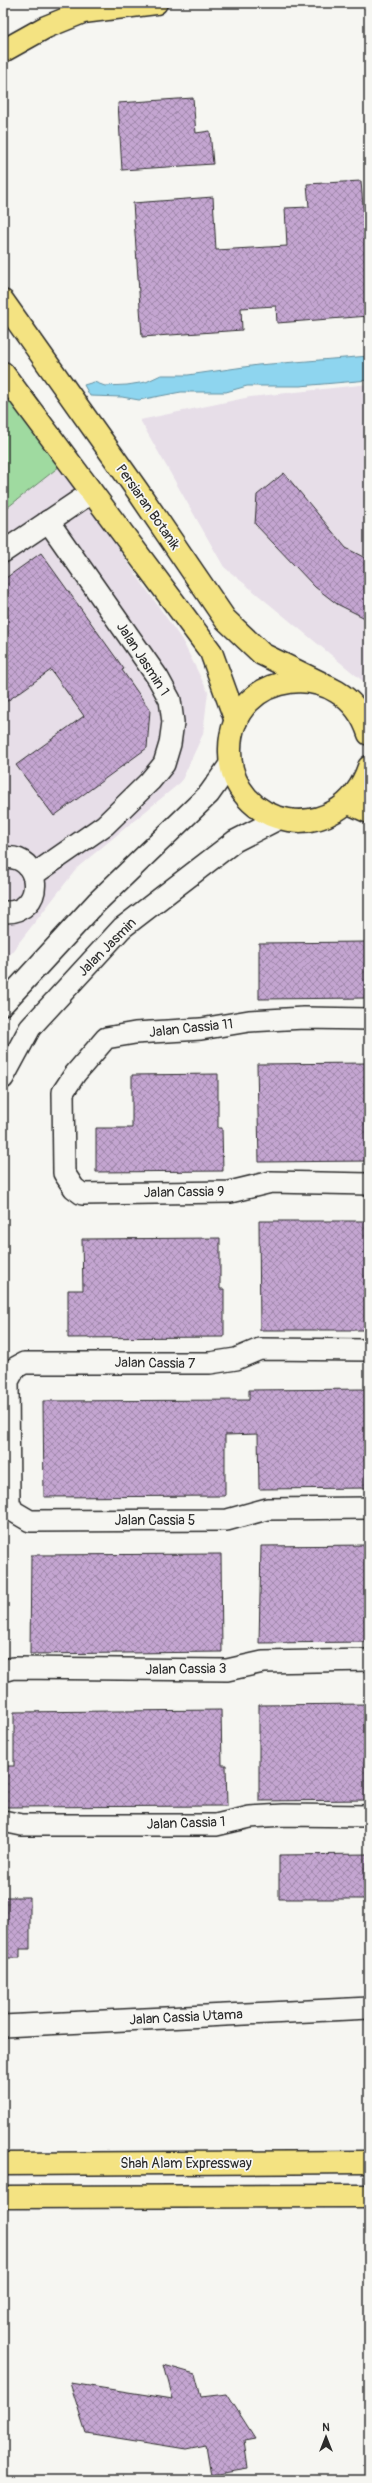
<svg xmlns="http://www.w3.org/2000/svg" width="372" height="2483" viewBox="0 0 372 2483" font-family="Pangolin,sans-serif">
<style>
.built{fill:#e7dee8}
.park{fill:#9fdaa0;stroke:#658266}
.water{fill:#8ed5ef;stroke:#6691a1}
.building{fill:url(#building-cross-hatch);stroke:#2b2b2b}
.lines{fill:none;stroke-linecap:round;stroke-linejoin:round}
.minor-casing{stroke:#2b2b2b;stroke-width:24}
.major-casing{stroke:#2b2b2b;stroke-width:25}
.highway-casing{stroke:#2b2b2b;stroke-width:25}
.minor{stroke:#f6f6f2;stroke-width:21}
.major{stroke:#f4e382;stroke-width:22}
.highway{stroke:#f4e382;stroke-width:22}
.labels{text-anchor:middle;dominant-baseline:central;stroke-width:3.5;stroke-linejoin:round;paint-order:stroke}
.street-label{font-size:14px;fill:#2b2b2b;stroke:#f6f6f2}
</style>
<defs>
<pattern id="building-cross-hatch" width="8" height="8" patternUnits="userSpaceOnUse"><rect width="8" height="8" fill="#c4a5d1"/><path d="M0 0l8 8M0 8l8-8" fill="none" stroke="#9f87aa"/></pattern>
</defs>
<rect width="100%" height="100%" fill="#f6f6f2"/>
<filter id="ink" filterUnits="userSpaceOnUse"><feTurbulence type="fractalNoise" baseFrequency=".025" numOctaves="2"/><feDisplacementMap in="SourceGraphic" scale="8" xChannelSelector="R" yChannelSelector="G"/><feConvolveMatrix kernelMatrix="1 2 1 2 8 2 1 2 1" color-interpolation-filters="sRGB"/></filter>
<g filter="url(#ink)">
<!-- built -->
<g class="built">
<path d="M 369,384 L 369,686 L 224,567 L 140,420 L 250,397 Z"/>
<path d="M 60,466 L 182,640 L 208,692 L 203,734 L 181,782 L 78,867 L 3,963 L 3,511 Z"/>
</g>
<!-- park -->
<path class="park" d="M 3,391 L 60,466 L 3,511 Z"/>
<!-- water -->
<path class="water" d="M 369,356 L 369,380 L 300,386 L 247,386 L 226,392 L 181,392 L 139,400 L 122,397 L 90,396 L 84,385 L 94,382 L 105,386 L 127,385 L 146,382 L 161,375 L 188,375 L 258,365 Z"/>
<!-- building -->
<g class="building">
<path d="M 193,98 L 196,133 L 210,131 L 213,164 L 122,170 L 118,103 Z"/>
<path d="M 361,181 L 366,244 L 369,244 L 369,316 L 277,323 L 276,306 L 241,308 L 242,330 L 142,337 L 133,203 L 213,197 L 216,250 L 287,246 L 285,208 L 309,207 L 307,184 Z"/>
<path d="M 284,473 L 346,548 L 369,560 L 369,620 L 337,604 L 315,587 L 255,524 L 257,495 Z"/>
<path d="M 41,553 L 124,669 L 122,670 L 150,710 L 147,748 L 54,816 L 16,765 L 84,716 L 51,670 L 3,704 L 3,580 Z"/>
<path d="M 369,942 L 369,998 L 259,999 L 259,943 Z"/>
<path d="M 369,1063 L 369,1161 L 259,1162 L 257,1064 Z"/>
<path d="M 218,1074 L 218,1128 L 222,1128 L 223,1171 L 96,1172 L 96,1128 L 132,1128 L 132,1075 Z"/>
<path d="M 259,1221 L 369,1221 L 369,1330 L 260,1330 Z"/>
<path d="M 220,1238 L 220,1289 L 224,1289 L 224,1337 L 68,1338 L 68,1290 L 83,1290 L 82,1239 Z"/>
<path d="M 369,1389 L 369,1488 L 259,1489 L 258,1434 L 225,1435 L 225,1496 L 44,1497 L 43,1401 L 249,1400 L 249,1390 Z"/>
<path d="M 369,1545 L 369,1642 L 259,1643 L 261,1546 Z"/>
<path d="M 221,1554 L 222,1652 L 30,1654 L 31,1555 Z"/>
<path d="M 369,1704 L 369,1800 L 259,1801 L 259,1705 Z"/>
<path d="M 221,1710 L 222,1765 L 226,1765 L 227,1806 L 4,1807 L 4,1766 L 14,1766 L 14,1712 Z"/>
<path d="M 369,1854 L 369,1899 L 279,1899 L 279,1855 Z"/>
<path d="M 3,1897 L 30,1897 L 30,1949 L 20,1949 L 20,1958 L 3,1958 Z"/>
<path d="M 164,2365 L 195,2374 L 201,2397 L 227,2394 L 255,2438 L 244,2440 L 248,2469 L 211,2475 L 206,2445 L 186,2449 L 86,2433 L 70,2383 L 173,2399 Z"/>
</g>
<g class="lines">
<!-- minor casing -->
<g class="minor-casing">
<g id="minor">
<path d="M 3,552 L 92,492"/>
<path d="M 3,858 C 43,852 47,915 3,912"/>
<path d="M 33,875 L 105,825 L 150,781 L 164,764 L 170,744 L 173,722 L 170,700 L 158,678 L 48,521"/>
<path d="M 3,1004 L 97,902 L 209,794 L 231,763"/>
<path d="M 369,1019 L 304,1018 L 249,1021 L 201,1029 L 135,1033 L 106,1038 L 75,1074 L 63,1092 L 64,1173 L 74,1188 L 82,1194 L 230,1192 L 271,1182 L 369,1184"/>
<path d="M 3,1078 L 30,1028 L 122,928 L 235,841 L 280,818"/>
<path d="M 369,1350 L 260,1349 L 236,1359 L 210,1363 L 24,1363 L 15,1368 L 8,1381 L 9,1502 L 13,1511 L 30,1521 L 227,1520 L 267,1509 L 369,1508"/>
<path d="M 3,1671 L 13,1668 L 227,1670 L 263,1662 L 369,1660"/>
<path d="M 3,1821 L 22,1825 L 216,1825 L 250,1817 L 284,1815 L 369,1816"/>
<path d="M 3,2026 L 369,2008"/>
</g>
</g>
<!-- major casing -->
<g class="major-casing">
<g id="major">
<path d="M 3,51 L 46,27 L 83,12 L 156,3"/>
<path d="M 3,301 L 137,490 L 225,619 L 262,654 L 321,683"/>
<path d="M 3,373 L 211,652 L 236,721"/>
<path d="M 369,734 C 344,655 231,669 230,749 C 228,829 340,852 369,767"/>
<path d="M 349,803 L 369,812"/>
</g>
</g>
<!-- highway casing -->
<g class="highway-casing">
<g id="highway">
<path d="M 3,2164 L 369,2162"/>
<path d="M 3,2197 L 369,2196"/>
</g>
</g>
<!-- minor -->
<use href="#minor" class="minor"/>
<!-- major -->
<use href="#major" class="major"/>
<!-- highway -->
<use href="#highway" class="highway"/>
</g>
</g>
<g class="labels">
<!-- street labels -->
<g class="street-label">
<text transform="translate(148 507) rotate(55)">Persiaran Botanik</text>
<text transform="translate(143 659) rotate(57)">Jalan Jasmin 1</text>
<text transform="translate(107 947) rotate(-45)">Jalan Jasmin</text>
<text transform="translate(191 1028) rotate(-6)">Jalan Cassia 11</text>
<text transform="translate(184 1192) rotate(-1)">Jalan Cassia 9</text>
<text transform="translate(155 1363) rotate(1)">Jalan Cassia 7</text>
<text x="155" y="1520">Jalan Cassia 5</text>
<text transform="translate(186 1669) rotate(-1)">Jalan Cassia 3</text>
<text transform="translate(186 1823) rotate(-2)">Jalan Cassia 1</text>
<text transform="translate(186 2017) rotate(-3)">Jalan Cassia Utama</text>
<text x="186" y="2163">Shah Alam Expressway</text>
</g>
</g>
<!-- margin -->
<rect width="372" height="2483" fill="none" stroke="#f6f6f2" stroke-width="16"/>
<rect x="8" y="8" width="356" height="2467" fill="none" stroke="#2b2b2b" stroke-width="1.5" filter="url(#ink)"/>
<!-- north arrow -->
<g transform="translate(326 2437)" stroke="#f6f6f2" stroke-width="3" paint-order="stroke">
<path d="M0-3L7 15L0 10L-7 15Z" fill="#2b2b2b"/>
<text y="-6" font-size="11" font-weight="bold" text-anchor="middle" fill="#2b2b2b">N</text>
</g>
</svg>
